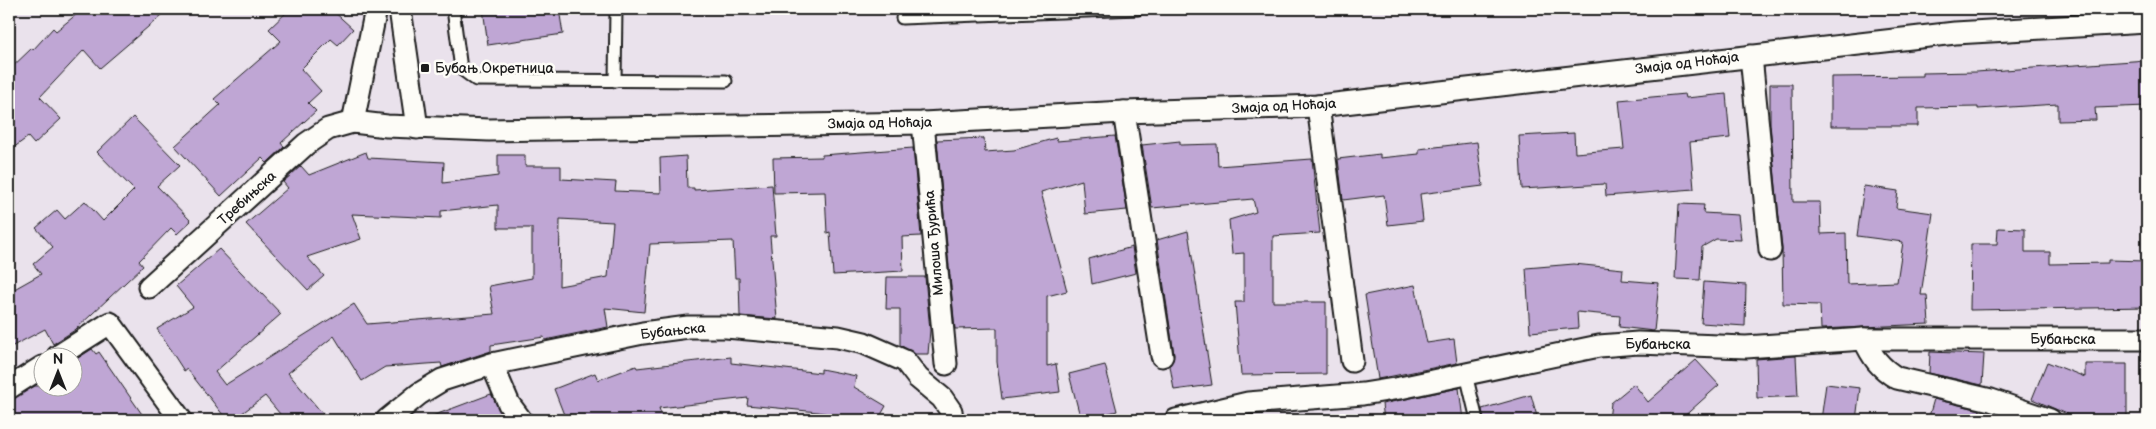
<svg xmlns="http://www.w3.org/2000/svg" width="2156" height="429" viewBox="0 0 2156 429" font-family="'Balsamiq Sans',sans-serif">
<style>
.building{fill:#bfa6d4;stroke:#1c1c1c;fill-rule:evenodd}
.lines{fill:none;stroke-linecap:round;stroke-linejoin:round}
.lane-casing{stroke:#1c1c1c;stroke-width:15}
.street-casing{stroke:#1c1c1c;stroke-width:25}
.lane{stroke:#fdfcf7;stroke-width:11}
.street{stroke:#fdfcf7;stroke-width:21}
.poi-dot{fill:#1c1c1c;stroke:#fdfcf7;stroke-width:2}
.labels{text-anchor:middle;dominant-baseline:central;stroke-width:5;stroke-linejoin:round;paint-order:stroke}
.street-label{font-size:14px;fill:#1c1c1c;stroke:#fdfcf7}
.poi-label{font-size:14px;fill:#1c1c1c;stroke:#fdfcf7;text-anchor:start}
</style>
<rect width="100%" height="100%" fill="#eae2ec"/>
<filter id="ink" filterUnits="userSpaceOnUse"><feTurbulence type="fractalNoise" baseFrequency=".02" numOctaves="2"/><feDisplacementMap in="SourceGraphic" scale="10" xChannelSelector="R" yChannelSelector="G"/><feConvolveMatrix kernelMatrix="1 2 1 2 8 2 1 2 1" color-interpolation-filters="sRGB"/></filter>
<g filter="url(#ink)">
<!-- building -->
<g class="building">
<path d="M 83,9 L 169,9 L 100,68 L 84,50 L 40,97 L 61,119 L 34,144 L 28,137 L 9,151 L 9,70 L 32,48 L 33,50 L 53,28 L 56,31 Z"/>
<path d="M 290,9 L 331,9 L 353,29 L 338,45 L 331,39 L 301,69 L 321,91 L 308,103 L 316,111 L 281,143 L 284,147 L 267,163 L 262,158 L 221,196 L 175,146 L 220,105 L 214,99 L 281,41 L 269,29 Z"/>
<path d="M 483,9 L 559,9 L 563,34 L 488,45 Z"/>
<path d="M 2147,60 L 2147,106 L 2095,108 L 2096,120 L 2058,121 L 2058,104 L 1978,109 L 1978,107 L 1918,108 L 1918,126 L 1831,126 L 1831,77 L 1923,76 L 1923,73 L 1976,72 Z"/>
<path d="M 1770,84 L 1792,84 L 1793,202 L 1820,202 L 1821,234 L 1846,233 L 1847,284 L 1897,282 L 1903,242 L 1857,236 L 1864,186 L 1898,191 L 1896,208 L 1933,213 L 1921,295 L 1927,295 L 1929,324 L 1821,329 L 1820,305 L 1783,304 L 1782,249 L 1770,124 Z"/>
<path d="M 1685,94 L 1686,98 L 1726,94 L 1730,138 L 1690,142 L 1694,189 L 1606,196 L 1605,184 L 1522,189 L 1519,136 L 1574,133 L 1575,153 L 1624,149 L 1619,100 Z"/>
<path d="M 133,117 L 180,165 L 157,186 L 191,221 L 177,234 L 171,228 L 139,261 L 143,266 L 75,330 L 53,344 L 45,329 L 9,348 L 9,292 L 41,274 L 33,264 L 53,247 L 36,228 L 57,210 L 65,219 L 85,201 L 103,221 L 134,190 L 97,152 Z"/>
<path d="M 1115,136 L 1127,210 L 1085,214 L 1082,180 L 1041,192 L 1067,291 L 1047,296 L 1047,366 L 1056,364 L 1060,392 L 1002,399 L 997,362 L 997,328 L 955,329 L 937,140 L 984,138 L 985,152 L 1014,150 L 1056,138 L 1057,141 Z"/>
<path d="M 1180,141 L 1180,145 L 1217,144 L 1218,166 L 1312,159 L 1320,233 L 1273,236 L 1273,302 L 1326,302 L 1326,374 L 1241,375 L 1235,302 L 1244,302 L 1244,253 L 1232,254 L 1229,220 L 1256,212 L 1253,199 L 1152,208 L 1142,145 Z"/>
<path d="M 1477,142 L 1483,186 L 1420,194 L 1423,221 L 1388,225 L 1384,195 L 1343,200 L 1338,159 L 1380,154 L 1380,158 L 1419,154 L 1419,149 Z"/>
<path d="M 913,148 L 921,236 L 902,237 L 903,271 L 833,275 L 830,232 L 827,233 L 825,192 L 774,193 L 773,158 L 822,157 L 822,155 Z"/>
<path d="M 366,152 L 368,158 L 444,162 L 443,183 L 498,176 L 498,155 L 525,155 L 525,166 L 561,166 L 561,179 L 616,182 L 615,191 L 661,193 L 660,158 L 686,156 L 687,188 L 694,188 L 694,190 L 772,185 L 776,236 L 770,236 L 777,319 L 740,316 L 739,278 L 735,278 L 733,241 L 650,244 L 644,312 L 605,308 L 608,327 L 545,340 L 544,337 L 491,345 L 491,351 L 442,367 L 441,363 L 385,367 L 362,381 L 334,336 L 288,373 L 328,420 L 285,420 L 265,396 L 233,420 L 227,420 L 187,369 L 184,371 L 157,329 L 193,307 L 176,286 L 219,249 L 281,314 L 215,372 L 225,385 L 354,304 L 367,324 L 494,314 L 489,286 L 532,278 L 532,228 L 498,228 L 498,205 L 441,211 L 441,218 L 352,214 L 361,239 L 307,257 L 324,276 L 308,290 L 246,224 L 288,188 L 283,182 L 301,166 L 309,175 ZM 560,219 L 613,222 L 608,277 L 559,286 Z"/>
<path d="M 1679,204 L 1704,205 L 1703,213 L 1738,215 L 1741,240 L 1716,239 L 1702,247 L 1700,280 L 1675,279 Z"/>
<path d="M 1998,228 L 2025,229 L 2025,252 L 2050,252 L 2050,264 L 2108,263 L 2108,260 L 2147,261 L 2147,307 L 1970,310 L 1971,244 L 1997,244 Z"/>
<path d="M 1188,231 L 1212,385 L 1174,390 L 1170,366 L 1174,354 L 1157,240 Z"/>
<path d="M 1132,247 L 1136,273 L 1092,284 L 1089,259 Z"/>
<path d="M 1574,264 L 1623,269 L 1622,280 L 1659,283 L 1654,331 L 1619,327 L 1620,316 L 1577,312 L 1578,328 L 1530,332 L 1526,268 Z"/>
<path d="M 887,277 L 925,277 L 930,330 L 928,354 L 915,354 L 900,345 L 900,309 L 886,309 Z"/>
<path d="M 1704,282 L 1746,285 L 1745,326 L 1701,323 Z"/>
<path d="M 1415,285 L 1427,343 L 1454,339 L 1457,363 L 1378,379 L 1365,295 Z"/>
<path d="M 92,349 L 96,354 L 99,352 L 146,420 L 9,420 L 9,400 L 35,386 L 77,386 L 72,379 L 72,362 Z"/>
<path d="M 1930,352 L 1984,354 L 1982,385 L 1929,373 Z"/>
<path d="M 1796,356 L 1798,396 L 1757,398 L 1756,359 Z"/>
<path d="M 731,357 L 731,363 L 821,373 L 821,369 L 856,376 L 854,387 L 886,406 L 878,420 L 863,420 L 818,412 L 747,405 L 748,398 L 659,408 L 663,420 L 566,420 L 554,389 L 595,373 L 598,380 L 636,366 L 637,368 Z"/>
<path d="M 1696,360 L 1719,385 L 1680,420 L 1609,420 L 1611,403 L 1634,384 L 1648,402 Z"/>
<path d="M 2047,362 L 2085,377 L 2085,364 L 2127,364 L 2127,417 L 2074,417 L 2032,399 Z"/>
<path d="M 1105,365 L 1117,411 L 1081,420 L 1069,374 Z"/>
<path d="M 1826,384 L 1860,388 L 1856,420 L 1821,420 Z"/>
<path d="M 1459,388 L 1463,420 L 1384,420 L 1382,404 Z"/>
<path d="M 491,394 L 506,420 L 427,420 L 427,418 Z"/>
<path d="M 1531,395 L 1538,420 L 1484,420 L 1482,409 Z"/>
<path d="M 1934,399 L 1980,410 L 1980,420 L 1928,420 Z"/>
</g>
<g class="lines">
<!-- lane casing -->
<g class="lane-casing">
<g id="lane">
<path d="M 453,9 L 461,69 L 476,80 L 726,81"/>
<path d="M 902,18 L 1138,9"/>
<path d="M 615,81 L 616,9"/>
<path d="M 1466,374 L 1477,420"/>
</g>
</g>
<!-- street casing -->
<g class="street-casing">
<g id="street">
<path d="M 400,9 L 417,128"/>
<path d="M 1751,56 L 1770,250"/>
<path d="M 1318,106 L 1352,361"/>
<path d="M 1124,112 L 1162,356"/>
<path d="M 353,122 L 376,9"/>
<path d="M 923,123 L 946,364"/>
<path d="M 149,287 L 306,144 L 328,129 L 353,122 L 387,126 L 489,130 L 923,123 L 1124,112 L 1318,106 L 1955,33 L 2147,22"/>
<path d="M 1864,339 C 1872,357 1880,368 1897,378 L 1991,400 L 2050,420"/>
<path d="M 58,356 L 110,323 L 181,420"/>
<path d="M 492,364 L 509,404 L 521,420"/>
<path d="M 9,388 L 42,367"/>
<path d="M 387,420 L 419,394 L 442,380 L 492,364 L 643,333 L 688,327 L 726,327 L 838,337 L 864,343 L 905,361 L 918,378 L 942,398 L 951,411 L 952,420"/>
<path d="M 1176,420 L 1248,403 L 1363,394 L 1400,388 L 1599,346 L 1638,343 L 1746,347 L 1864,339 L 2147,339"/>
</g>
</g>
<!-- lane -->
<use href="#lane" class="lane"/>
<!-- street -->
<use href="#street" class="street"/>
</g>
</g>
<!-- markers -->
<rect class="poi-dot" x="420" y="63" width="10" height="10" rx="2.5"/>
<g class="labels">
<!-- street labels -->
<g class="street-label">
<text transform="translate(1687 63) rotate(-7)">Змаја од Ноћаја</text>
<text transform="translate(1284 106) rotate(-3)">Змаја од Ноћаја</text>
<text transform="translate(880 123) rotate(-1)">Змаја од Ноћаја</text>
<text transform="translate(247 198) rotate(-42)">Требињска</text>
<text transform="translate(934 243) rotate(-95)">Милоша Ђурића</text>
<text transform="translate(673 331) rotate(-6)">Бубањска</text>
<text x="2063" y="339">Бубањска</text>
<text x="1658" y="344">Бубањска</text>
</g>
<!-- poi labels -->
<g class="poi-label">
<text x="435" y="68">Бубањ Окретница</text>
</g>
</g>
<!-- margin -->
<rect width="2156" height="429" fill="none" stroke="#fdfcf7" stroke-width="30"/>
<rect x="15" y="15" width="2126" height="399" fill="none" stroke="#1c1c1c" stroke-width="2" filter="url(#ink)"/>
<!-- north arrow -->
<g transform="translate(58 372)"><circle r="24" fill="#fdfcf7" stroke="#a3a29f"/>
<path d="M0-4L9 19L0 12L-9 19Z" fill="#1c1c1c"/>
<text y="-8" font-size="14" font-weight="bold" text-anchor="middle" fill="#1c1c1c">N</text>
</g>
</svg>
